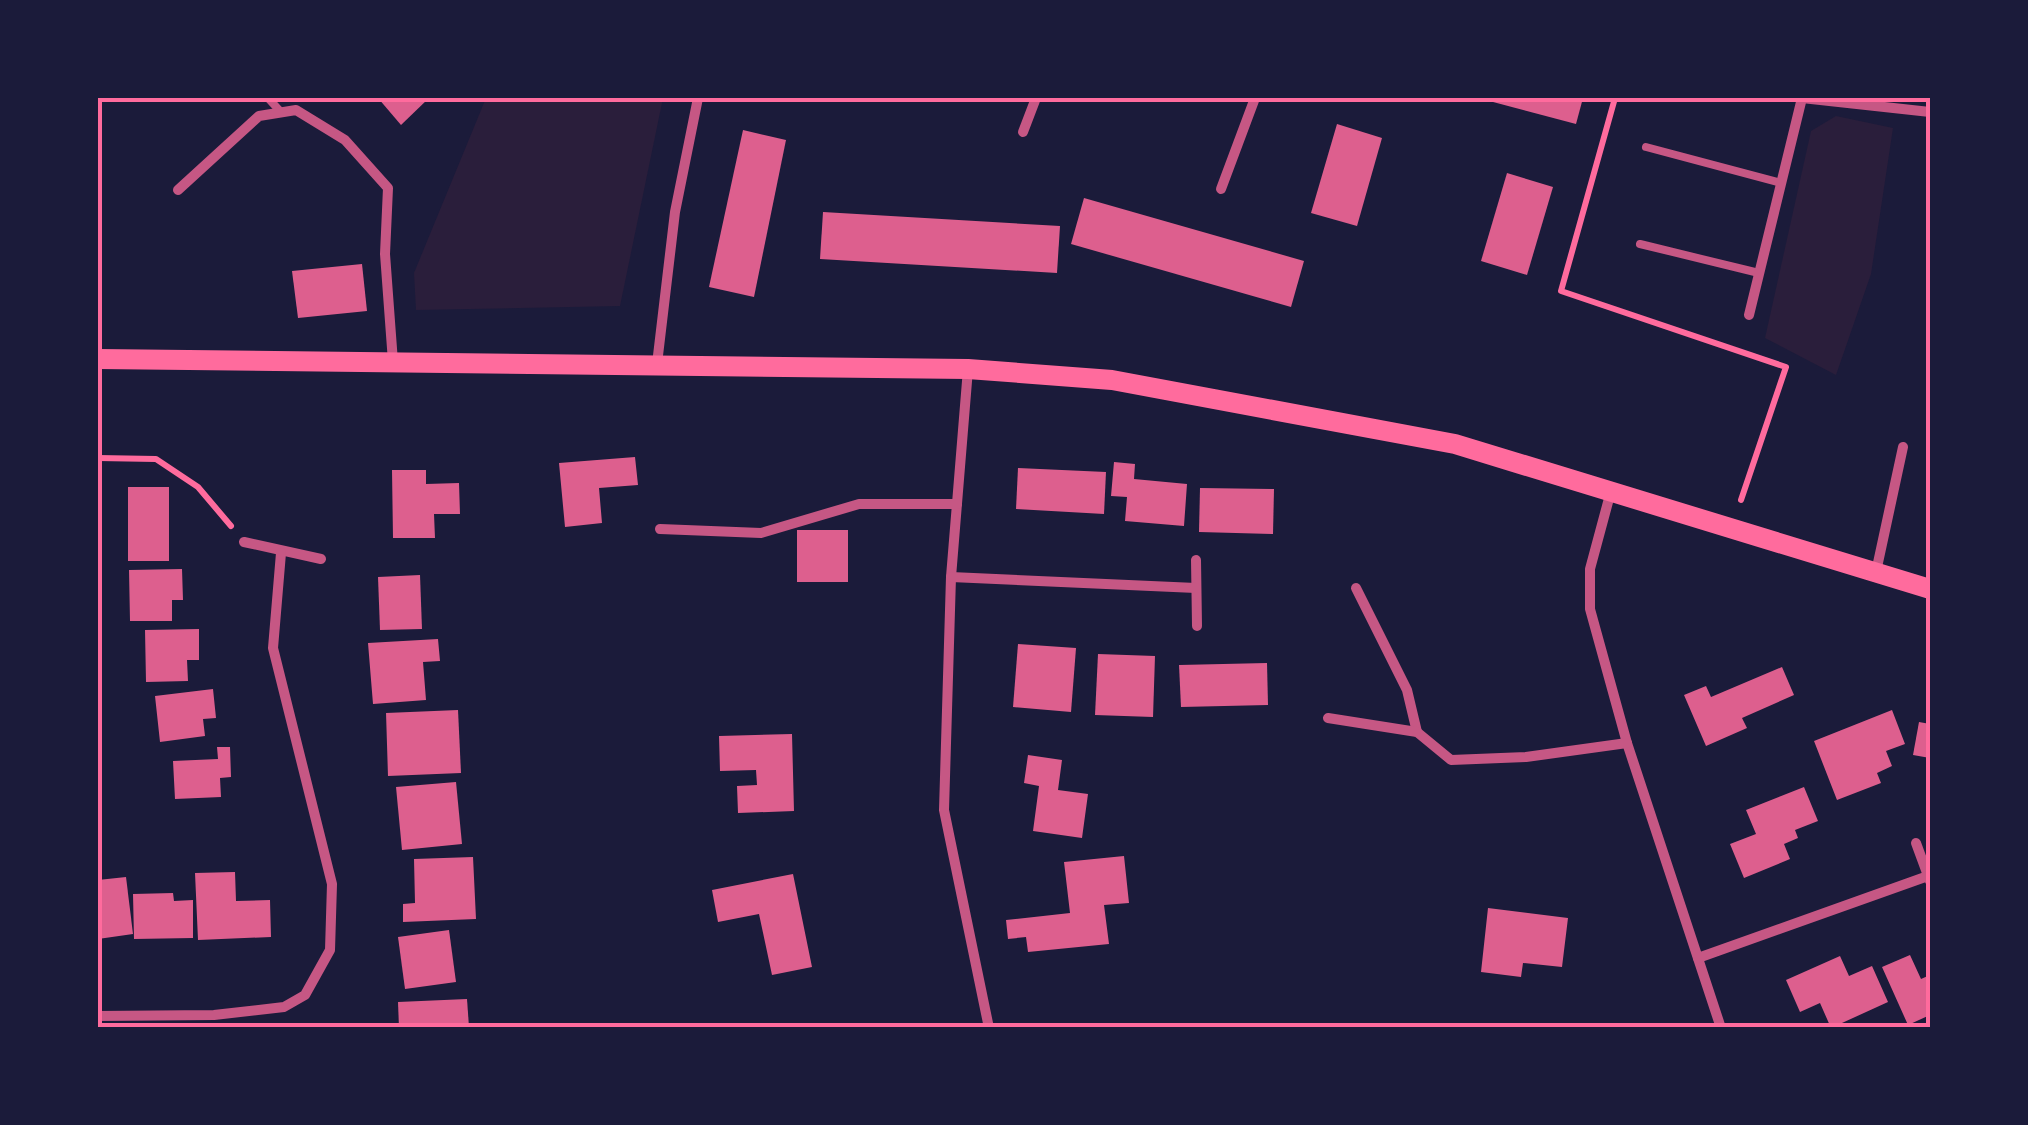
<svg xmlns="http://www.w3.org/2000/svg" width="2028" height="1125" viewBox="0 0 2028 1125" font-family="'Noto Sans',sans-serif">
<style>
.green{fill:#2a1e3b}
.building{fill:#dd5f8e}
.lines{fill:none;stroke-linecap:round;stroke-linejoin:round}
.path{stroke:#ff6b9d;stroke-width:6}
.service{stroke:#c65784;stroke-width:8}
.minor{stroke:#c65784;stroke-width:10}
.secondary{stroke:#ff6b9d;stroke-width:20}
.neatline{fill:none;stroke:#ff6b9d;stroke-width:4}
</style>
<rect width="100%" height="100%" fill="#1b1b3a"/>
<!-- green -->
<g class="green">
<path d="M 486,98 L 663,98 L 620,306 L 416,310 L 414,273 Z"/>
<path d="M 1836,116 L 1893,128 L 1871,274 L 1836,375 L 1765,338 L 1811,131 Z"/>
</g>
<!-- building -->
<g class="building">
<path d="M 378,98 L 429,98 L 401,125 Z"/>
<path d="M 1478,98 L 1583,98 L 1576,124 Z"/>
<path d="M 1337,124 L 1382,138 L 1357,226 L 1311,213 Z"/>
<path d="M 743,130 L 786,140 L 754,297 L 709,287 Z"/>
<path d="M 1507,173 L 1553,187 L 1527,275 L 1481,261 Z"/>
<path d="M 1084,198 L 1304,261 L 1291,307 L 1071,244 Z"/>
<path d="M 823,212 L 1060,226 L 1057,273 L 820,259 Z"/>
<path d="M 362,264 L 367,311 L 298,318 L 292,271 Z"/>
<path d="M 635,457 L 638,485 L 599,488 L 602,523 L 565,527 L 559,463 Z"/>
<path d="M 1114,462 L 1135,464 L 1134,479 L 1187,484 L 1184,526 L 1125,521 L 1127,497 L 1111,496 Z"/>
<path d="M 1018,468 L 1106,472 L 1104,514 L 1016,509 Z"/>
<path d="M 392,470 L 426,470 L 426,484 L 459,483 L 460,514 L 434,514 L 435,538 L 393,538 Z"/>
<rect x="128" y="487" width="41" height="74"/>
<path d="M 1200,488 L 1274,489 L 1273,534 L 1199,532 Z"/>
<rect x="797" y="530" width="51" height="52"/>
<path d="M 182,569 L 183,600 L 172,600 L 172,621 L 130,621 L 129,570 Z"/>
<path d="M 420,575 L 422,629 L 380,630 L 378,577 Z"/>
<path d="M 199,629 L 199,660 L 187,660 L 188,681 L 146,682 L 145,630 Z"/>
<path d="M 438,639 L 440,661 L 423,662 L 426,700 L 373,704 L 368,643 Z"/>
<path d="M 1018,644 L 1076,648 L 1071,712 L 1013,707 Z"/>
<path d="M 1098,654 L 1155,656 L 1153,717 L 1095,715 Z"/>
<path d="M 1267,663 L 1268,705 L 1181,707 L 1179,665 Z"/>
<path d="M 1782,667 L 1794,695 L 1742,718 L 1747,728 L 1706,746 L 1684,695 L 1706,686 L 1711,697 Z"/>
<path d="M 213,689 L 216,718 L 203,719 L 205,736 L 160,742 L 155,696 Z"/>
<path d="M 458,710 L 461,773 L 388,776 L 386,713 Z"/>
<path d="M 1892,710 L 1905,744 L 1886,751 L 1892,766 L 1877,773 L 1881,783 L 1837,800 L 1814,741 Z"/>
<path d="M 1919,722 L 1930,724 L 1930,758 L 1913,755 Z"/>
<path d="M 792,734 L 794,811 L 738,813 L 737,786 L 757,785 L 756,770 L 720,771 L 719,736 Z"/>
<path d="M 217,747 L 230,747 L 231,777 L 220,778 L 221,797 L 175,799 L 173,761 L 218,759 Z"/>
<path d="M 1028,755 L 1062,760 L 1058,790 L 1088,794 L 1082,838 L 1033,831 L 1039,786 L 1024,783 Z"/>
<path d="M 456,782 L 462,844 L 402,850 L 396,787 Z"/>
<path d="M 1804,787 L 1818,821 L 1795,830 L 1798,838 L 1784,844 L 1790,859 L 1744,878 L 1730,844 L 1756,834 L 1746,810 Z"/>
<path d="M 1124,856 L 1129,903 L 1104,905 L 1109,944 L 1028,952 L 1026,937 L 1008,939 L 1006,920 L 1070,913 L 1064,862 Z"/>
<path d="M 473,857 L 476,919 L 403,922 L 403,904 L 415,903 L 414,859 Z"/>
<path d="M 235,872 L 236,901 L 270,900 L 271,937 L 198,940 L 195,873 Z"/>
<path d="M 793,874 L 812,967 L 772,975 L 759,914 L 718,922 L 712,890 Z"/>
<path d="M 126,877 L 133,934 L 98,939 L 98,880 Z"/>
<path d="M 173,893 L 174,901 L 193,900 L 193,938 L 134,939 L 133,894 Z"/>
<path d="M 1488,908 L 1568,918 L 1562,967 L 1523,963 L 1521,977 L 1481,972 Z"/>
<path d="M 449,930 L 456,982 L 405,989 L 398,937 Z"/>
<path d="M 1910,955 L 1921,979 L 1930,975 L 1930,1015 L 1908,1025 L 1882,967 Z"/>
<path d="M 1840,956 L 1849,976 L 1872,966 L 1888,1002 L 1831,1028 L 1820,1003 L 1800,1012 L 1786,980 Z"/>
<path d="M 467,999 L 469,1027 L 399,1028 L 398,1002 Z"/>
</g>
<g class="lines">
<!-- path -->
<g class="path">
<path d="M 1615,98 L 1561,291 L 1786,367 L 1741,500"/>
<path d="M 98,458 L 156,459 L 198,487 L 231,526"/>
</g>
<!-- service -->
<g class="service">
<path d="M 268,98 L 280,111"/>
<path d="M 1646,147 L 1781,183"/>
<path d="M 1640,244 L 1759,273"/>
</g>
<!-- minor -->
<g class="minor">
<path d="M 1802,98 L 1930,112"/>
<path d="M 1023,132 L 1036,98"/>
<path d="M 1221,189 L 1255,98"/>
<path d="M 178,190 L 259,116 L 296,110 L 345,140 L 388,188 L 385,254 L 393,362"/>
<path d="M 1749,315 L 1802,98"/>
<path d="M 657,364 L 675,212 L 698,98"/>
<path d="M 968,369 L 951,577 L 944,810 L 989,1028"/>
<path d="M 1611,491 L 1590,569 L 1590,609 L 1627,743 L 1721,1028"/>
<path d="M 660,529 L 761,533 L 859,504 L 957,504"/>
<path d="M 244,542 L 321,559"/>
<path d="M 1196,560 L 1197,626"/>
<path d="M 1876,572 L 1903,447"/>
<path d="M 951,577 L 1196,588"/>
<path d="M 1356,588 L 1407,690 L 1417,732"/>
<path d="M 1328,718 L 1417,732 L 1451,760 L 1526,757 L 1627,743"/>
<path d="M 1916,843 L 1930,881"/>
<path d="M 1698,958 L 1928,876"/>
<path d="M 98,1016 L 214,1015 L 284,1007 L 305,995 L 330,950 L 332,884 L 273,648 L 281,553"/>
</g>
<!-- secondary -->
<path class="secondary" d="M 98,359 L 968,369 L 1112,380 L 1455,444 L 1930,589"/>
</g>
<!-- border -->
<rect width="2028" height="1125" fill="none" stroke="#1b1b3a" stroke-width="200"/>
<rect x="100" y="100" width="1828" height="925" class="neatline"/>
</svg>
